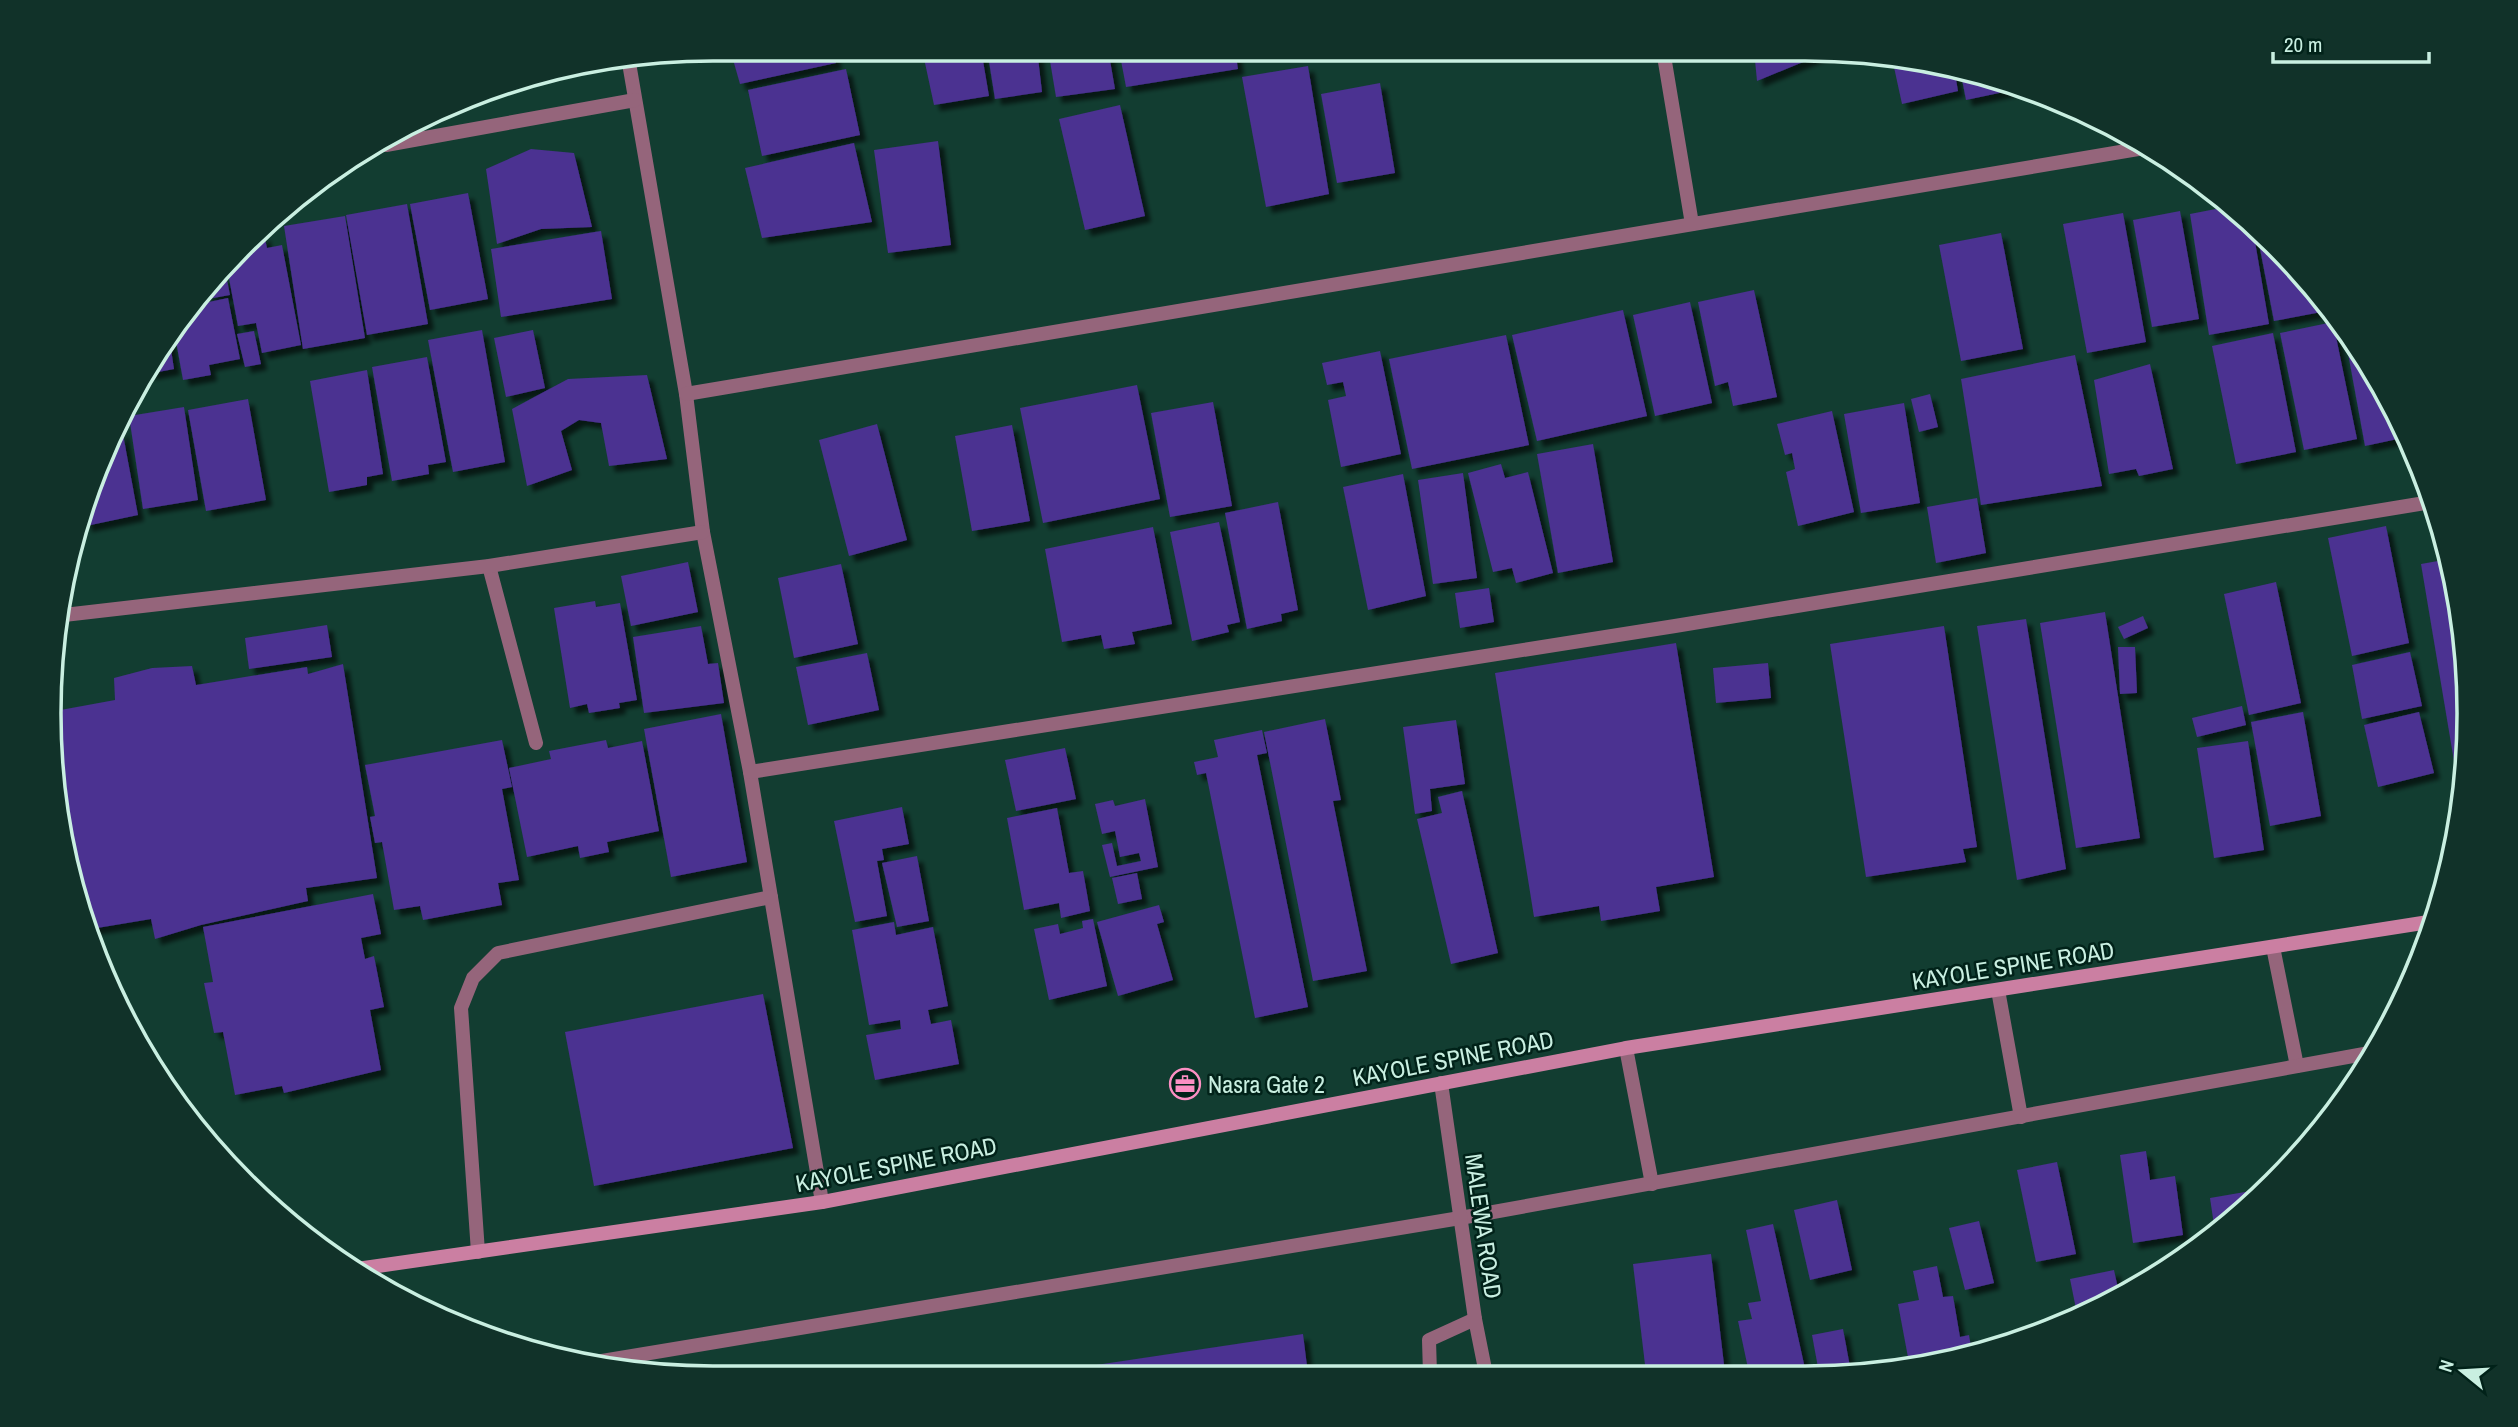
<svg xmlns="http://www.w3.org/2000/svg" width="2518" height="1427" viewBox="0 0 2518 1427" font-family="'Archivo Narrow',sans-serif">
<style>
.building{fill:#4b3091;filter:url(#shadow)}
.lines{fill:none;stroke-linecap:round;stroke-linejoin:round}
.service{stroke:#95657b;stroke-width:14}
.minor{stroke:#95657b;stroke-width:14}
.tertiary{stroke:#95657b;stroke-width:14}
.secondary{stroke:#cb7fa2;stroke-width:14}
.labels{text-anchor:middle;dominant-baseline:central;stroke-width:5;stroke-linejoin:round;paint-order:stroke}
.street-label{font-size:24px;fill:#c9efe1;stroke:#012219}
.poi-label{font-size:24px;fill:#c9efe1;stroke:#012219;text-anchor:start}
.rim{fill:none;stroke:#c9efe1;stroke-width:3.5}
</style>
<defs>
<filter id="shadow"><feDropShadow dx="6" dy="6" stdDeviation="2" flood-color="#0009"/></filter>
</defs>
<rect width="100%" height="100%" fill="#123d31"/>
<!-- building -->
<g class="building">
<path d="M 730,49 L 832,49 L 836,63 L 740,84 Z"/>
<path d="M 922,49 L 981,49 L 989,96 L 934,105 Z"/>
<path d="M 987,49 L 1037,49 L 1042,92 L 995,99 Z"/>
<path d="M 1048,49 L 1108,49 L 1115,89 L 1056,97 Z"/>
<path d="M 1119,50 L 1235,50 L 1238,69 L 1126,87 Z"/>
<path d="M 1754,50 L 1848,50 L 1867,54 L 1820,55 L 1757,81 Z"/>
<path d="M 1892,58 L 1954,68 L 1958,91 L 1902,104 Z"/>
<path d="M 1308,66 L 1329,194 L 1266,207 L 1242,77 Z"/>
<path d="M 846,69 L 860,135 L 762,156 L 748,90 Z"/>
<path d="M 1960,69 L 1977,72 L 2018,89 L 1966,100 Z"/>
<path d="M 1380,83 L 1395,173 L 1337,183 L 1321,94 Z"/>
<path d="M 1120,105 L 1145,216 L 1085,230 L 1059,119 Z"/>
<path d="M 938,141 L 951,245 L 888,253 L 874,150 Z"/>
<path d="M 854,143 L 872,222 L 762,238 L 745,168 Z"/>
<path d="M 531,149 L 574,153 L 592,227 L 541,229 L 497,244 L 486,169 Z"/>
<path d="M 468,193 L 488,299 L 430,310 L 410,204 Z"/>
<path d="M 407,204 L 428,324 L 367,335 L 346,215 Z"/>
<path d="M 2231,206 L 2252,224 L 2269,324 L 2209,335 L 2190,214 Z"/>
<path d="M 2180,211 L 2199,319 L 2152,327 L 2133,220 Z"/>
<path d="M 2123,213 L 2146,342 L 2087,353 L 2063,224 Z"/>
<path d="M 345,216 L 365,338 L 303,349 L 284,226 Z"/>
<path d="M 2256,228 L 2332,309 L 2332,310 L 2274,321 Z"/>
<path d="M 601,231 L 612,299 L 501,317 L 491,249 Z"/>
<path d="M 2001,233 L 2023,349 L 1961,361 L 1939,245 Z"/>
<path d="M 264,234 L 267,248 L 282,245 L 301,345 L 262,353 L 256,323 L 238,326 L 228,273 Z"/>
<path d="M 226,275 L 230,295 L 202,300 L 214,287 Z"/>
<path d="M 1754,290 L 1777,397 L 1733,406 L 1728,382 L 1715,386 L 1698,302 Z"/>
<path d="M 228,298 L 240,359 L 209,365 L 211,375 L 183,380 L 174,330 L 199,304 Z"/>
<path d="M 1690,302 L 1712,403 L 1655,416 L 1633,315 Z"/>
<path d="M 1623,310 L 1647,416 L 1537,441 L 1512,335 Z"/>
<path d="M 2333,322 L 2357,439 L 2304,450 L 2280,333 Z"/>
<path d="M 2343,326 L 2401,420 L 2407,437 L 2365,446 Z"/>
<path d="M 482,330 L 505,462 L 453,472 L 428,340 Z"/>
<path d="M 533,330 L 545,388 L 506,397 L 494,338 Z"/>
<path d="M 254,331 L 261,364 L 245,367 L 237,334 Z"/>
<path d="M 2273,333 L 2296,452 L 2236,464 L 2212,346 Z"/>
<path d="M 1506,335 L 1529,445 L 1412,469 L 1389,359 Z"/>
<path d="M 169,336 L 174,369 L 148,374 L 161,344 Z"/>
<path d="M 1380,351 L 1401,454 L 1341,467 L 1328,400 L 1346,396 L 1343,382 L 1327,385 L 1322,363 Z"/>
<path d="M 2075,355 L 2102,486 L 1981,505 L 1961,379 Z"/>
<path d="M 427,357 L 446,462 L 428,465 L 429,474 L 392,481 L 372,367 Z"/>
<path d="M 2150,364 L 2173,469 L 2139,476 L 2136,469 L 2109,474 L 2094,380 Z"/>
<path d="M 367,370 L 383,474 L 367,477 L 367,485 L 329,492 L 310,381 Z"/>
<path d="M 647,375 L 667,459 L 609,466 L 601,423 L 579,420 L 561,431 L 572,470 L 527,486 L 512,409 L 568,379 Z"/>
<path d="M 1137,385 L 1160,499 L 1043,523 L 1020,408 Z"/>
<path d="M 1930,394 L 1938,427 L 1919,432 L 1911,399 Z"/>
<path d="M 248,399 L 266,500 L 206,511 L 188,410 Z"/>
<path d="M 1213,402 L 1232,506 L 1170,517 L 1151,413 Z"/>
<path d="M 1904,403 L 1920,503 L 1861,513 L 1844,414 Z"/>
<path d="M 184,407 L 198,500 L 143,509 L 129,416 Z"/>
<path d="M 1832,411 L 1854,512 L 1798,526 L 1786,472 L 1795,469 L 1792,453 L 1785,455 L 1777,424 Z"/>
<path d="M 877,424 L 907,540 L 849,556 L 819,440 Z"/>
<path d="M 1012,425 L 1030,521 L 972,531 L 955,436 Z"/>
<path d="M 122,429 L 138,515 L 86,526 L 84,514 Z"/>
<path d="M 1593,444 L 1613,562 L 1558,573 L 1537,454 Z"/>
<path d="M 1501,464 L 1505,478 L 1528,472 L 1553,573 L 1516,583 L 1512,568 L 1493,572 L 1468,473 Z"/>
<path d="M 1463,473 L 1477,578 L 1433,584 L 1418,480 Z"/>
<path d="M 1403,474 L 1426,596 L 1368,610 L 1343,487 Z"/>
<path d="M 1977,498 L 1986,553 L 1936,563 L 1927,507 Z"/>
<path d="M 1278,502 L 1298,610 L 1281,614 L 1282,621 L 1247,629 L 1225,513 Z"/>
<path d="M 1219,522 L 1240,622 L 1227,625 L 1229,632 L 1192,641 L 1170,532 Z"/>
<path d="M 2386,526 L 2409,643 L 2352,656 L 2328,538 Z"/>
<path d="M 1153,527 L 1172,624 L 1132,632 L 1135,644 L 1104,649 L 1101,635 L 1062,642 L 1045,549 Z"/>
<path d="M 2449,559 L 2468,670 L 2463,797 L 2460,797 L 2421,564 Z"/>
<path d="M 688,562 L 698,612 L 631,626 L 621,576 Z"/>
<path d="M 841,564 L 858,644 L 794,658 L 778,578 Z"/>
<path d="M 2276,582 L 2301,703 L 2249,715 L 2224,594 Z"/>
<path d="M 1489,588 L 1494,622 L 1460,628 L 1455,593 Z"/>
<path d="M 595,601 L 596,607 L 620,603 L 637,700 L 619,703 L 620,708 L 589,713 L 587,704 L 570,708 L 554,608 Z"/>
<path d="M 2105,612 L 2140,838 L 2076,848 L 2040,623 Z"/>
<path d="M 2143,616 L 2148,628 L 2124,639 L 2118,627 Z"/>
<path d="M 2026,619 L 2066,869 L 2017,880 L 1977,626 Z"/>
<path d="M 327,625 L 332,657 L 249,669 L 245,638 Z"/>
<path d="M 701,626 L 708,664 L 718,663 L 724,703 L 644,713 L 633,637 Z"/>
<path d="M 1944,626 L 1977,847 L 1963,849 L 1966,862 L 1866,877 L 1830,644 Z"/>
<path d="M 1676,643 L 1714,877 L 1656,887 L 1660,911 L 1601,921 L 1599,906 L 1534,917 L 1495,673 Z"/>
<path d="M 2118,647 L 2135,647 L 2137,693 L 2120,694 Z"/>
<path d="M 2410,652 L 2422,706 L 2362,719 L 2352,665 Z"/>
<path d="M 867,653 L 879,710 L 808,725 L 796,667 Z"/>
<path d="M 1768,663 L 1771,698 L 1716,703 L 1713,668 Z"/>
<path d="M 343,664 L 377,878 L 306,888 L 308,901 L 201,925 L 155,939 L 151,919 L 91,929 L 50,757 L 55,711 L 115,700 L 114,678 L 152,668 L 192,666 L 196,685 L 307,667 L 308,674 Z"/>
<path d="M 2242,706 L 2246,725 L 2197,737 L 2192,718 Z"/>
<path d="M 2303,712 L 2321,816 L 2270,826 L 2251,722 Z"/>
<path d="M 2419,712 L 2434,773 L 2378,787 L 2364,725 Z"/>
<path d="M 721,714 L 747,862 L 671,877 L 644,729 Z"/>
<path d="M 1325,719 L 1341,800 L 1333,801 L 1367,971 L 1313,981 L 1264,732 Z"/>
<path d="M 1456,720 L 1465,784 L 1430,789 L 1432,811 L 1415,814 L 1403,727 Z"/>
<path d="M 1262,730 L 1267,753 L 1257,755 L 1308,1007 L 1255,1018 L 1206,773 L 1197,775 L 1194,762 L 1218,757 L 1214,740 Z"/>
<path d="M 502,740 L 512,787 L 502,789 L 519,880 L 498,883 L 502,905 L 423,920 L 420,906 L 394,910 L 382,842 L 375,843 L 370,817 L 375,816 L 365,765 Z"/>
<path d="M 606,740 L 608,748 L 642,741 L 659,831 L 607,842 L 609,852 L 580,858 L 578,846 L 527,857 L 509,768 L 551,759 L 549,751 Z"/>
<path d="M 2248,741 L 2264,850 L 2214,858 L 2197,748 Z"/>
<path d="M 1065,748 L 1076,799 L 1016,811 L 1005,760 Z"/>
<path d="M 1462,791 L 1498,953 L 1451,964 L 1417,819 L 1442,813 L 1438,797 Z"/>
<path d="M 1145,799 L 1158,867 L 1110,877 L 1102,845 L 1112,843 L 1117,866 L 1141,861 L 1139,853 L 1120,857 L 1115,831 L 1102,834 L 1095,804 L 1113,800 L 1115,806 Z"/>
<path d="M 902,807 L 909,844 L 882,849 L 884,860 L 877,861 L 887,916 L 855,922 L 834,821 Z"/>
<path d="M 1057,808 L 1069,873 L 1083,871 L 1090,911 L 1061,918 L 1059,903 L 1024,910 L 1007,818 Z"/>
<path d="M 917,856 L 929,921 L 897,927 L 882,863 Z"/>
<path d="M 1137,873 L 1142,899 L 1118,904 L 1112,878 Z"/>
<path d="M 373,894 L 381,934 L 361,938 L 365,959 L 374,956 L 384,1007 L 370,1010 L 381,1070 L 284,1093 L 282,1086 L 235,1095 L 223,1032 L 214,1033 L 204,983 L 213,982 L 203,927 Z"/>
<path d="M 1159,905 L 1164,922 L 1157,924 L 1173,980 L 1118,996 L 1097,922 Z"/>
<path d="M 1093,919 L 1107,986 L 1049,1000 L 1034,929 L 1058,924 L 1060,934 L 1083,928 L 1082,921 Z"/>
<path d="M 894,922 L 896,935 L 933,927 L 948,1006 L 928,1010 L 931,1024 L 951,1020 L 959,1064 L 875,1080 L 866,1035 L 901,1029 L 900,1020 L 869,1025 L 852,930 Z"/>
<path d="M 763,994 L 793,1148 L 594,1186 L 565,1032 Z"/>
<path d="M 2146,1151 L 2150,1180 L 2175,1176 L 2183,1235 L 2133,1243 L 2120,1155 Z"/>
<path d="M 2057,1162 L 2076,1254 L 2036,1262 L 2017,1170 Z"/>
<path d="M 2268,1188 L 2215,1232 L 2210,1198 Z"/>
<path d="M 1837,1200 L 1852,1270 L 1810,1280 L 1794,1210 Z"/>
<path d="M 1979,1221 L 1994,1283 L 1965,1290 L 1949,1228 Z"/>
<path d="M 1773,1224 L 1806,1373 L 1749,1373 L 1738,1321 L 1752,1319 L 1748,1303 L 1761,1301 L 1746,1230 Z"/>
<path d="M 2189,1253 L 2173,1266 L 2171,1267 L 2168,1259 Z"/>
<path d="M 1711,1254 L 1725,1373 L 1646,1373 L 1633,1264 Z"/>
<path d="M 1937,1266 L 1943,1297 L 1953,1296 L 1960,1337 L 1969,1335 L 1972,1353 L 1910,1368 L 1898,1304 L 1919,1300 L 1913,1271 Z"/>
<path d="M 2114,1270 L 2119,1293 L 2077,1314 L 2070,1279 Z"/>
<path d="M 1843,1329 L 1851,1372 L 1819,1373 L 1812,1335 Z"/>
<path d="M 1303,1334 L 1308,1374 L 1036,1375 L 1036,1374 Z"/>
</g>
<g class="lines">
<!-- service -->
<g class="service">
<path d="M 489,566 L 536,743"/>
<path d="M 2273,947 L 2297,1066"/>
<path d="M 1998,990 L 2021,1117"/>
<path d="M 1626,1048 L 1652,1184"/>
<path d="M 590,1363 L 1460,1218 L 2375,1052"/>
<path d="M 1430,1374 L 1429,1340 L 1475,1319"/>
</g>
<!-- minor -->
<g class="minor">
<path d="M 1663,50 L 1692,224"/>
<path d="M 629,63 L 686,394 L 703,532 L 750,772 L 822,1202"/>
<path d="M 386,145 L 635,100"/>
<path d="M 686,394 L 2150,147"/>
<path d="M 64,615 L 489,566 L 703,532"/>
<path d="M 750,772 L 1675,626 L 2431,502"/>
<path d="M 478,1252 L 461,1008 L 473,978 L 498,953 L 771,897"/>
</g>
<!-- tertiary -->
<path class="tertiary" d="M 1441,1083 L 1475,1319 L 1486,1374"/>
<!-- secondary -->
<path class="secondary" d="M 357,1269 L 822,1202 L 1626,1048 L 2435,921"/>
</g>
<!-- icons -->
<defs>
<g id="office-ring" transform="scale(1.575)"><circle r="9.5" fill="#012219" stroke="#fc8fc3" stroke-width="1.5"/><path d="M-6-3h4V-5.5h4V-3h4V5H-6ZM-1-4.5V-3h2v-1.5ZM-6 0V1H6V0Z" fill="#fc8fc3"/></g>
</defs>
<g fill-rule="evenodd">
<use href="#office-ring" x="1185" y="1084"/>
</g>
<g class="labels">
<!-- street labels -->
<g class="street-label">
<text transform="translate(2013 965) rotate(-9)">KAYOLE SPINE ROAD</text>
<text transform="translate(1453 1058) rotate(-11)">KAYOLE SPINE ROAD</text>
<text transform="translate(896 1164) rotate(-11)">KAYOLE SPINE ROAD</text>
<text transform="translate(1484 1226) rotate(82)">MALEWA ROAD</text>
</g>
<!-- poi labels -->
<g class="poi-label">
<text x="1208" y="1084">Nasra Gate 2</text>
</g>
</g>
<!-- crop -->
<path d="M0 0H2518V1427H0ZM713 61H1805A652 652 0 0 1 2457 713V714A652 652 0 0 1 1805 1366H713A652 652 0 0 1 61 714V713A652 652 0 0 1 713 61Z" fill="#113229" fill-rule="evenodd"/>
<path class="rim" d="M713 61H1805A652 652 0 0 1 2457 713V714A652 652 0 0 1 1805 1366H713A652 652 0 0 1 61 714V713A652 652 0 0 1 713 61Z"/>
<!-- north arrow -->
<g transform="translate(2462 1371) rotate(288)" stroke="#012219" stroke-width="5" paint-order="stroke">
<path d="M0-5L12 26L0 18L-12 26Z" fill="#c9efe1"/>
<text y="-10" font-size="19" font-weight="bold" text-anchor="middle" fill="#c9efe1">N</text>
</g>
<!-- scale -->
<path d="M2273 52v10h156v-10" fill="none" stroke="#c9efe1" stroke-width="3.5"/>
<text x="2284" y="52" font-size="21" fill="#c9efe1" stroke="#012219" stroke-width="5" paint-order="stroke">20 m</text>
</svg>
